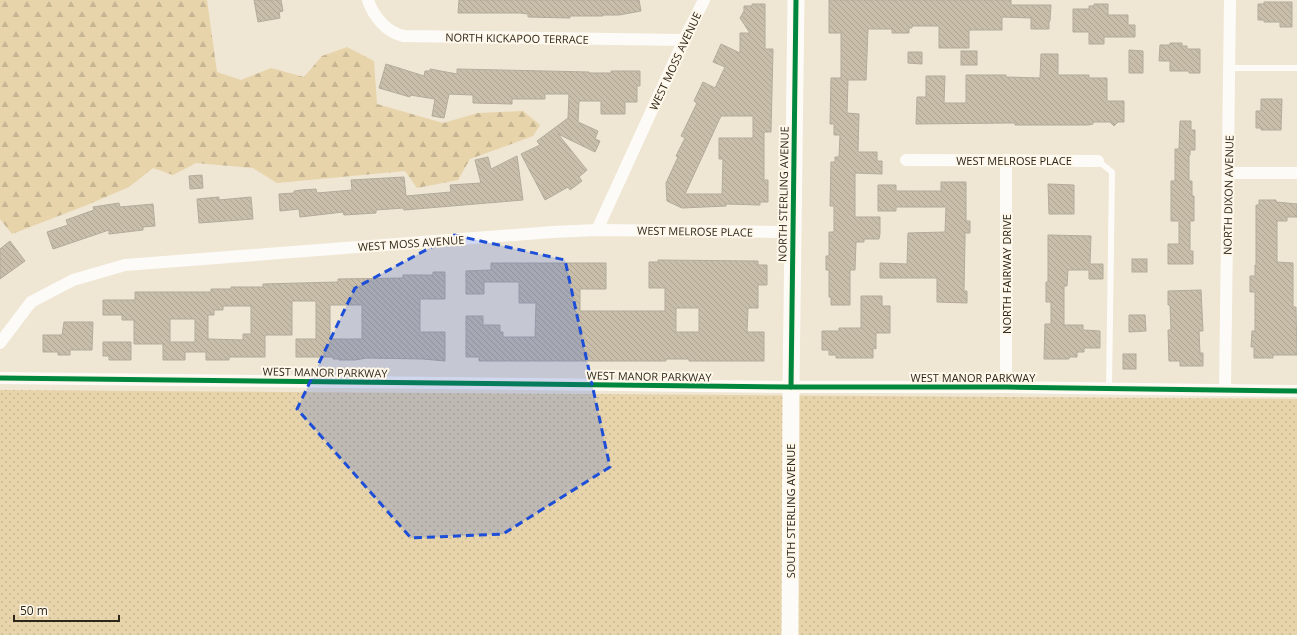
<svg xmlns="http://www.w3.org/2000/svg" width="1297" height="635" viewBox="0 0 1297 635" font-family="'Open Sans',sans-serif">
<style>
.grass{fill:url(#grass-dots)}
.forest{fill:url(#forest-firs)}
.building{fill:url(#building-back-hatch);stroke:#b3ac9d;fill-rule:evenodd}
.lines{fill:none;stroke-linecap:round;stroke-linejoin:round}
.lane{stroke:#fdfbf8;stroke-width:6}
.street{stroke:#fdfbf8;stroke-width:12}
.secondary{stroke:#fdfbf8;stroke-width:17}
.cycleway-casing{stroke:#fff8ea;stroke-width:8}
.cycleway{stroke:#00873e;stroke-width:5}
.marked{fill:#1d4ed8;fill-opacity:0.2;stroke:#1d4ed8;stroke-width:3;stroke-dasharray:8 5;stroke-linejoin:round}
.labels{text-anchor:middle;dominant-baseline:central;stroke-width:4;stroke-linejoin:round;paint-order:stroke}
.street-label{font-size:11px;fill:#2d271a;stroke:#fff8ea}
</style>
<defs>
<pattern id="grass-dots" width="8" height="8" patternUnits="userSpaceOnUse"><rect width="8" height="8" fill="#e8d4ab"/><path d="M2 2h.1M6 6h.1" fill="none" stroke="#c7b693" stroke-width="1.8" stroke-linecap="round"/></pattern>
<pattern id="forest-firs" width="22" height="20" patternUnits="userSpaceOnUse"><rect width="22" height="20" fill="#e8d4ab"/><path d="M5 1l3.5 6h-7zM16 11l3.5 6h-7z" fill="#c7b693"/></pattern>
<pattern id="building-back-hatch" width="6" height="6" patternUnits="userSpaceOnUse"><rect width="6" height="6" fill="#c8beaa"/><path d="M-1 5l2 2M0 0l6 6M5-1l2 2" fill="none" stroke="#aca392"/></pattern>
</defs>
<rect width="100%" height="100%" fill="#efe6d3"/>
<!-- grass -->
<path class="grass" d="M 0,390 L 1297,399 L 1297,635 L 0,635 Z"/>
<!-- forest -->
<path class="forest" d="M 0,0 L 207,0 L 217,72 L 241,80 L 271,68 L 304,77 L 322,56 L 347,47 L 374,61 L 377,104 L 443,123 L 478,113 L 523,111 L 540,125 L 533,136 L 470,159 L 458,180 L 417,188 L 405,171 L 277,183 L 253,168 L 196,163 L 173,175 L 153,168 L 129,187 L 87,205 L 12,234 L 0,219 Z"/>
<!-- building -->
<g class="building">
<path d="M 254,0 L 281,0 L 283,11 L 279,12 L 280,18 L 258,22 Z"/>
<path d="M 459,0 L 639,0 L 641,11 L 619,15 L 603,15 L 603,16 L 570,16 L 570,18 L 528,17 L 528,14 L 520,13 L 458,13 Z"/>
<path d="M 829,0 L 1011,0 L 1011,5 L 1051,5 L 1050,21 L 1049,21 L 1049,29 L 1031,29 L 1031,18 L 1002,17 L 1002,30 L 969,30 L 969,48 L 939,48 L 939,26 L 912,26 L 912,28 L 909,28 L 909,33 L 892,33 L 892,29 L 868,29 L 866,80 L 848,80 L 847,113 L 859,114 L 858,152 L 877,152 L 877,161 L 882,161 L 882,174 L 855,173 L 855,217 L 880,217 L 880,234 L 879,239 L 864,239 L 864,242 L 856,242 L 855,270 L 850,270 L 850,305 L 831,305 L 831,297 L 829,297 L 829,270 L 826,270 L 826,256 L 829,256 L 829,232 L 834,232 L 834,206 L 830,206 L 831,162 L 835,162 L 835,157 L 839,157 L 840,135 L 834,135 L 834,124 L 830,124 L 831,78 L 841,78 L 841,33 L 829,33 Z"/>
<path d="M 1264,2 L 1292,2 L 1292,27 L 1280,27 L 1280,22 L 1264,22 L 1264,20 L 1258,20 L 1258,4 L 1264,4 Z"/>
<path d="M 752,4 L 765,4 L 765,49 L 773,49 L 771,132 L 764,132 L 764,180 L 768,180 L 768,202 L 760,202 L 760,205 L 726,204 L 726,206 L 682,208 L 667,201 L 666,183 L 678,157 L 676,156 L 685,138 L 681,136 L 697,103 L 694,101 L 703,82 L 715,88 L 725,67 L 713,62 L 721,44 L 740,53 L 740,33 L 750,33 L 740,18 L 744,11 L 744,6 L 752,6 ZM 721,116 L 753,116 L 753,138 L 719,138 L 719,159 L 723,159 L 722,194 L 685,194 Z"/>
<path d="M 1094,4 L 1108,4 L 1108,15 L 1128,15 L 1128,25 L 1135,25 L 1135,37 L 1104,37 L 1104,44 L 1089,44 L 1089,32 L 1073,32 L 1073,9 L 1089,9 L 1089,6 L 1094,6 Z"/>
<path d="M 1170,43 L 1182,43 L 1182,46 L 1187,46 L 1187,49 L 1200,49 L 1200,73 L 1189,73 L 1189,71 L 1170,71 L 1170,61 L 1159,61 L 1160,45 L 1170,45 Z"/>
<path d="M 1129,50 L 1143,51 L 1143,73 L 1129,73 Z"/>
<rect x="961" y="51" width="16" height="14"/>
<path d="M 908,52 L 922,52 L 922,64 L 908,63 Z"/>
<path d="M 1041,54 L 1058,54 L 1058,75 L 1089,75 L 1089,78 L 1107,78 L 1107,101 L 1124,101 L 1124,122 L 1118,122 L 1114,126 L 1110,122 L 1093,122 L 1093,124 L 1088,125 L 1015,125 L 1015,123 L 1009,123 L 916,124 L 917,97 L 926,97 L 926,76 L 945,76 L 944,103 L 966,103 L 966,75 L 1006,75 L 1006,77 L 1040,78 Z"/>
<path d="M 386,64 L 424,76 L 425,71 L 430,71 L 430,69 L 457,74 L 457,69 L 589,72 L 589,73 L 611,73 L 611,71 L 640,71 L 640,86 L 637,86 L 637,102 L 625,102 L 625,114 L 601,114 L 601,101 L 579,101 L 578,122 L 598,131 L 595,139 L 600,141 L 595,152 L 558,134 L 587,170 L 579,177 L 582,181 L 570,190 L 568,187 L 545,200 L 521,154 L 540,145 L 537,141 L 568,118 L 569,94 L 545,94 L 545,99 L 512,99 L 512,104 L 473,103 L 473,95 L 449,94 L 444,118 L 432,116 L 435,99 L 410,95 L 410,97 L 379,88 Z"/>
<path d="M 1261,99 L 1282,99 L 1281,130 L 1261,130 L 1261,128 L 1256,128 L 1256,111 L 1261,111 Z"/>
<path d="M 1180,121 L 1191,121 L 1191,130 L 1195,130 L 1195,150 L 1190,150 L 1190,155 L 1189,155 L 1189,181 L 1192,181 L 1192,196 L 1194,196 L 1194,221 L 1190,221 L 1190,251 L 1193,251 L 1193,264 L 1168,264 L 1168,244 L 1179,244 L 1179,221 L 1171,221 L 1171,181 L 1175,181 L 1175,149 L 1179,149 Z"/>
<path d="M 517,156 L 523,200 L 404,210 L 403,208 L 376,210 L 376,213 L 344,215 L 343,212 L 300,217 L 299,209 L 280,211 L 279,194 L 294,193 L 294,191 L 301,190 L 316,189 L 317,193 L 352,190 L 351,180 L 404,177 L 406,196 L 451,192 L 450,185 L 481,183 L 475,160 L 488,157 L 491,169 Z"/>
<path d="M 202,175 L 203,188 L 190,189 L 189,176 Z"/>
<path d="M 941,182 L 966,182 L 966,221 L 970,221 L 970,233 L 965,233 L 965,240 L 964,291 L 967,291 L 967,303 L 937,302 L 937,278 L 880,278 L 880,263 L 907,264 L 908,233 L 945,232 L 946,207 L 896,207 L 896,211 L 878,211 L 878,185 L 896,185 L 896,191 L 941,191 Z"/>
<path d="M 1048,184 L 1074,185 L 1074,214 L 1049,214 Z"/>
<path d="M 219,197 L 219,200 L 251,197 L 253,219 L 199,223 L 197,199 Z"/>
<path d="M 1259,200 L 1276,200 L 1276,202 L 1297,204 L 1297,217 L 1287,217 L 1287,221 L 1277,221 L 1277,262 L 1293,263 L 1293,307 L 1296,307 L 1297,355 L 1273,355 L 1273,358 L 1254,358 L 1254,347 L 1251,347 L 1252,331 L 1255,331 L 1255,292 L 1250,292 L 1250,276 L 1255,276 L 1255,265 L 1256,265 L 1256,205 L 1259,205 Z"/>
<path d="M 119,203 L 120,207 L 153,204 L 155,226 L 143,227 L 143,230 L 109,234 L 109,230 L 53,249 L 47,232 L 68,225 L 66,220 L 94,210 L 93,207 Z"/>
<path d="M 1048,235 L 1091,236 L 1090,264 L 1103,264 L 1103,279 L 1089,279 L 1089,270 L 1068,270 L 1067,286 L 1064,286 L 1064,325 L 1083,325 L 1083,330 L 1100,331 L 1100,348 L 1084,348 L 1084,352 L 1077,352 L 1077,357 L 1069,357 L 1069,359 L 1044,359 L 1045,324 L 1051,324 L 1051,302 L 1046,302 L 1046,282 L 1048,282 Z"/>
<path d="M 10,241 L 25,261 L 0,279 L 0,249 Z"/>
<rect x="1132" y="259" width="15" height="13"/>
<path d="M 658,260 L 758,261 L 758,265 L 767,265 L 767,285 L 758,285 L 758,308 L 748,308 L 747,332 L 764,332 L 764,361 L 689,361 L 689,359 L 666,359 L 666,361 L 479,361 L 479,357 L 466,357 L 466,316 L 483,316 L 483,325 L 500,325 L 500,332 L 503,332 L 503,337 L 535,337 L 536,303 L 519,303 L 519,282 L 484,282 L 484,294 L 466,294 L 466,271 L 491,270 L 491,263 L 606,263 L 606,289 L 580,289 L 580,311 L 665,311 L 665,288 L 649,288 L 649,262 L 658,262 ZM 676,308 L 699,308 L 699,332 L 676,332 Z"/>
<path d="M 433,272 L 445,272 L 445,299 L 420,299 L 420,332 L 445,332 L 445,361 L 423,359 L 366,358 L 355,360 L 339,360 L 339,359 L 333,359 L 333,357 L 296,357 L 296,339 L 316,339 L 316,301 L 292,301 L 292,335 L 265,335 L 265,357 L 229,357 L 229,360 L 206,360 L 206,352 L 185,352 L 185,360 L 163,360 L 163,344 L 134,344 L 134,320 L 122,320 L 122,315 L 103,315 L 103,300 L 135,300 L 135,292 L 211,292 L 211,289 L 231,289 L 231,287 L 263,287 L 263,284 L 338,282 L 338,279 L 403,278 L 403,275 L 433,275 ZM 330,305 L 362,305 L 362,339 L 330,339 ZM 223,306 L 251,306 L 251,334 L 243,334 L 243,340 L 208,339 L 208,315 L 214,315 L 214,310 L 223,310 ZM 170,319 L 195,319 L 195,342 L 170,342 Z"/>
<path d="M 1201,290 L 1203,331 L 1199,331 L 1200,353 L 1203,353 L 1203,366 L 1180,366 L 1180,361 L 1169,361 L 1168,330 L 1171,330 L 1170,305 L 1168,305 L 1168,291 Z"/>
<path d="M 861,296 L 882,296 L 882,306 L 890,306 L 890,333 L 876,333 L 876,349 L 873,348 L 873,358 L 836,358 L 836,355 L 829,355 L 829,350 L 822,350 L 822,331 L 839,331 L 839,328 L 861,328 Z"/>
<path d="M 1129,315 L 1145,315 L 1146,331 L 1129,332 Z"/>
<path d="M 64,322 L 93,322 L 92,350 L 70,350 L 70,355 L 58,355 L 58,352 L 43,352 L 43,335 L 62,335 Z"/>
<path d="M 103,342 L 131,342 L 131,360 L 109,360 L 109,356 L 103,356 Z"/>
<rect x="1123" y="354" width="13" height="15"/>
</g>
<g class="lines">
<!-- lane -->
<g class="lane">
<path d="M 1229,68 L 1297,68"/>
<path d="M 1098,161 L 1112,172 L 1109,389"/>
</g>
<!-- street -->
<g class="street">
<path d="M 368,0 C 373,16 387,33 404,36 L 684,40"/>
<path d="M 906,160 L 1098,161"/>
<path d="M 1228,173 L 1297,173"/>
<path d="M 597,230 L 684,40 L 704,0"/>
<path d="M 0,343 L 31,302 L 73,280 L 125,265 L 552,232 L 597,230 L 793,232"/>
<path d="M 0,378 L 791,387 L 1006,387 L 1297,391"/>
<path d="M 1006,387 L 1006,160"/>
<path d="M 1225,390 L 1230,0"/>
</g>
<!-- secondary -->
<path class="secondary" d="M 790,635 L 791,387 L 796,0"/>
<!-- cycleway casing -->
<g class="cycleway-casing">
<g id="cycleway">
<path d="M 0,378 L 791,387 L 1006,387 L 1297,391"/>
<path d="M 791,387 L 796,0"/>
</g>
</g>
<!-- cycleway -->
<use href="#cycleway" class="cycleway"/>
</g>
<!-- marked area -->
<path class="marked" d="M 454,235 L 565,260 L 610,467 L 503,534 L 411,538 L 297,409 L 355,288 Z"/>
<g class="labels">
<!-- street labels -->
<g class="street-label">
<text transform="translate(517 38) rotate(1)">NORTH KICKAPOO TERRACE</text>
<text transform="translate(675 61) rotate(-65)">WEST MOSS AVENUE</text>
<text x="1014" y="160">WEST MELROSE PLACE</text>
<text transform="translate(783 194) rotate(-89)">NORTH STERLING AVENUE</text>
<text transform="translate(1228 195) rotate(-89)">NORTH DIXON AVENUE</text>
<text transform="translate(695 231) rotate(1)">WEST MELROSE PLACE</text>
<text transform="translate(411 243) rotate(-4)">WEST MOSS AVENUE</text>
<text transform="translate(1006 274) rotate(-90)">NORTH FAIRWAY DRIVE</text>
<text transform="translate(325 372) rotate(1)">WEST MANOR PARKWAY</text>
<text transform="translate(649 376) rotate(1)">WEST MANOR PARKWAY</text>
<text x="973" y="377">WEST MANOR PARKWAY</text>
<text transform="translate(790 511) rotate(-90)">SOUTH STERLING AVENUE</text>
</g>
</g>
<!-- scale -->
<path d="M14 615v6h105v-6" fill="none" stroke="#2d271a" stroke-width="2"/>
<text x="20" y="615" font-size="12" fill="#2d271a" stroke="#fff8ea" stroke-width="3" paint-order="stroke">50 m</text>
</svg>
